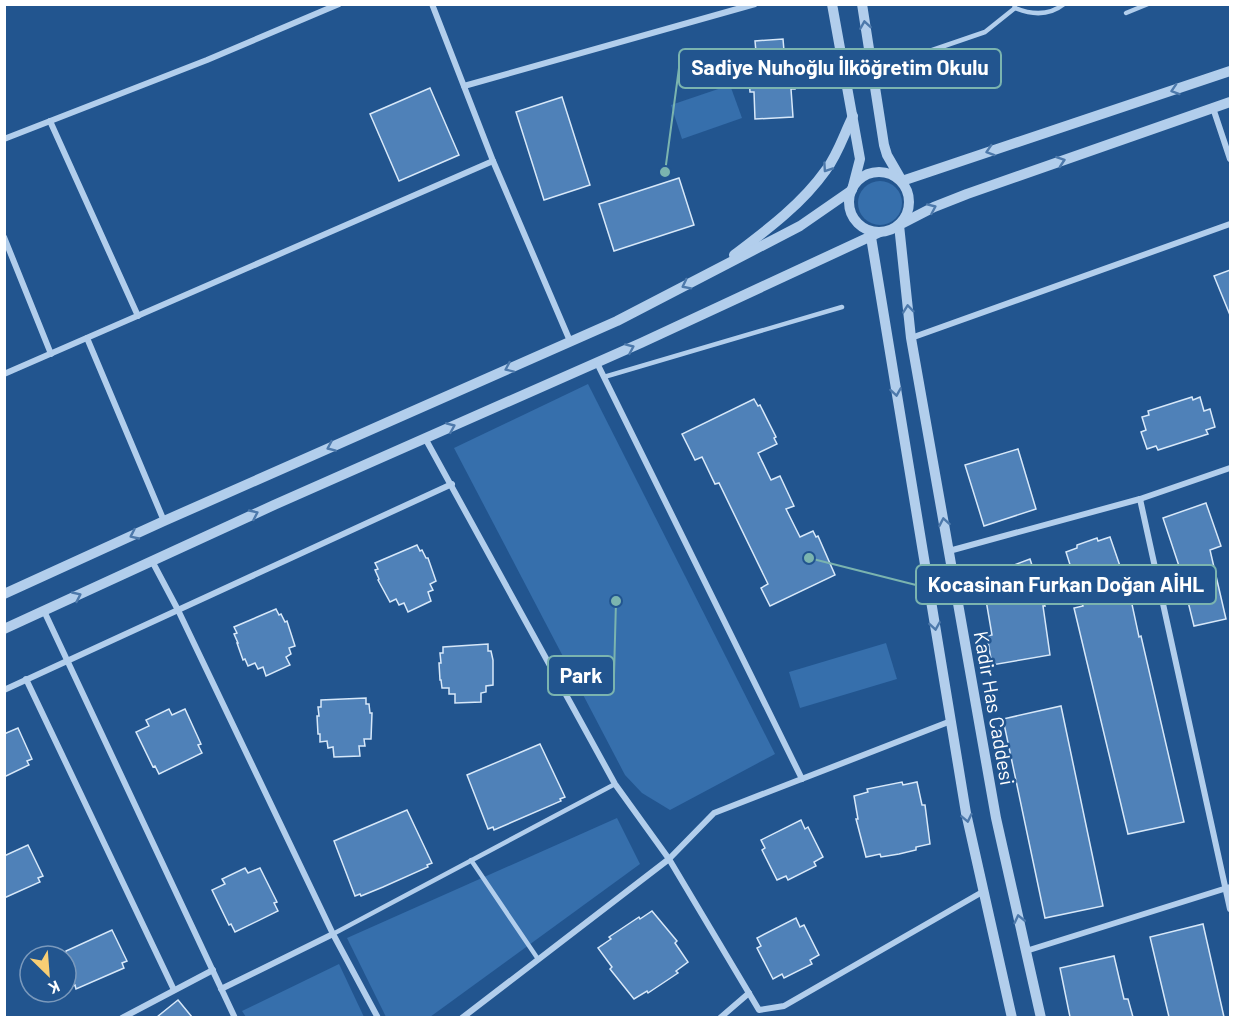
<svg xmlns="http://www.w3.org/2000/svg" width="1235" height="1022" viewBox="0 0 1235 1022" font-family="Barlow,sans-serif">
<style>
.green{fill:#366fac}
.building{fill:#4f81b8;stroke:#d7e8f9;stroke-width:1.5}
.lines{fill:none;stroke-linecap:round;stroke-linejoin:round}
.service{stroke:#b2ceec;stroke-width:4.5}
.minor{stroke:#b2ceec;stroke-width:6}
.tertiary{stroke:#b2ceec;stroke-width:10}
.oneway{stroke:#4d79ab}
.labels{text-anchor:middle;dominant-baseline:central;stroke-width:5;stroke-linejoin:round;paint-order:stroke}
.street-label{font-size:20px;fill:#fff;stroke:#22558f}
.leader{fill:none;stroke:#7bb4af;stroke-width:2}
.callout-dot{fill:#7bb4af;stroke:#22558f;stroke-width:2}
.callout{fill:#22558f;stroke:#7bb4af;stroke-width:2}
.callout-label{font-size:21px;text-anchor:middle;font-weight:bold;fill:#fff}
</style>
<rect width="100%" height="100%" fill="#22558f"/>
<!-- green -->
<g class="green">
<path d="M 730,85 L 742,118 L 682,139 L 671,105 Z"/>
<circle cx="880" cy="203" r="22"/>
<path d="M 588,384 L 775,754 L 670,810 L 642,793 L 625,775 L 454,448 Z"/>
<path d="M 886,643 L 897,679 L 800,708 L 789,672 Z"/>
<path d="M 617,818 L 640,864 L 430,1017 L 386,1017 L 347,938 Z"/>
<path d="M 339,964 L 364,1017 L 246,1017 L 242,1011 Z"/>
</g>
<!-- building -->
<g class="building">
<path d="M 783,39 L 784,51 L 801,49 L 803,73 L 794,74 L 795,89 L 791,89 L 793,117 L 755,119 L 754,92 L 750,92 L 749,77 L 740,77 L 739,53 L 756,52 L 755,41 Z"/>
<path d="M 430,88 L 459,155 L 399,181 L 370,114 Z"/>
<path d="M 562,97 L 590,185 L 544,200 L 516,112 Z"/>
<path d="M 679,178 L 694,225 L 614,251 L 599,204 Z"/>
<path d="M 1230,270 L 1230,315 L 1214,276 Z"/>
<path d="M 1192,397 L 1193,400 L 1200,397 L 1204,411 L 1210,409 L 1215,427 L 1206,430 L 1208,434 L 1158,450 L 1156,446 L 1147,449 L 1141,432 L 1146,430 L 1142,417 L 1149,415 L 1148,411 Z"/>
<path d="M 754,399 L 758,406 L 760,405 L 776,437 L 774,438 L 777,444 L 758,453 L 771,480 L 780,476 L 794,506 L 786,509 L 800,537 L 813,531 L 816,537 L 818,536 L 835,575 L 770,606 L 761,588 L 768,584 L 719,483 L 715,484 L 702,457 L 695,460 L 682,434 Z"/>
<path d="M 1018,449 L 1036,509 L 984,526 L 965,465 Z"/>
<path d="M 1206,503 L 1221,546 L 1210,550 L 1226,619 L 1194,626 L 1180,569 L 1163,518 Z"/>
<path d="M 1110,537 L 1130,595 L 1139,637 L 1141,636 L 1184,822 L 1128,834 L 1074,608 L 1083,606 L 1066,552 L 1077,548 L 1077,545 L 1097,538 L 1098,541 Z"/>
<path d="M 417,545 L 420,551 L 422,550 L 426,558 L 428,558 L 436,581 L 430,584 L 433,590 L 428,592 L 431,601 L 408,612 L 404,603 L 399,605 L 396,599 L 390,602 L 378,580 L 379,579 L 375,570 L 378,569 L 375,563 Z"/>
<path d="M 1030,559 L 1045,606 L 1043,606 L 1050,655 L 992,665 L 987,636 L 992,635 L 982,577 Z"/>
<path d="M 276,609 L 279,615 L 281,614 L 285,622 L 287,621 L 295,646 L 289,648 L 291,654 L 286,657 L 290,665 L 266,676 L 263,667 L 258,669 L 255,663 L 248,666 L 245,659 L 243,660 L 237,643 L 238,643 L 234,634 L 237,633 L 234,627 Z"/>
<path d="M 488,644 L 488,651 L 491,651 L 493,660 L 493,685 L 486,686 L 486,692 L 481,693 L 481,702 L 455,703 L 455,694 L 449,694 L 449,688 L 442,688 L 441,680 L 440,680 L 439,663 L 441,663 L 440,653 L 443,653 L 443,647 Z"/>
<path d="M 366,698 L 366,704 L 369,704 L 370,713 L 372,713 L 371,739 L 364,739 L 365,746 L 359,746 L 360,756 L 334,757 L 333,747 L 328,748 L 327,741 L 320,742 L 320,734 L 318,734 L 317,716 L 319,716 L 318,707 L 321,707 L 321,700 Z"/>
<path d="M 1061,706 L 1103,906 L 1045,918 L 1003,719 Z"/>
<path d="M 169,709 L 172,715 L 185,709 L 201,744 L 198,745 L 202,753 L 159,774 L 155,766 L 153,767 L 136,732 L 149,726 L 146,720 Z"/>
<path d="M 18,728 L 32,759 L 27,761 L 29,765 L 4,777 L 4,734 Z"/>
<path d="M 540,744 L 565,797 L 560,799 L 561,801 L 494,830 L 493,827 L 488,829 L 467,775 Z"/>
<path d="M 902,782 L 903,785 L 917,782 L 922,805 L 925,805 L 930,844 L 916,847 L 916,850 L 899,854 L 881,857 L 880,854 L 866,857 L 856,819 L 858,819 L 854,796 L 868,792 L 867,789 Z"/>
<path d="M 407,810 L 432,863 L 427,865 L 428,867 L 383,887 L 361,896 L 360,894 L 355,896 L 334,841 Z"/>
<path d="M 801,820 L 805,829 L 808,827 L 823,857 L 814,862 L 816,866 L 788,880 L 786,876 L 777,880 L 762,850 L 765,848 L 761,840 Z"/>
<path d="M 28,845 L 43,876 L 38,878 L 40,882 L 4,898 L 4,856 Z"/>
<path d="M 245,868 L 248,873 L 260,868 L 277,902 L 274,903 L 278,911 L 235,932 L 231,924 L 229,925 L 212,890 L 225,884 L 222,879 Z"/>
<path d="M 652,911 L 677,941 L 675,943 L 688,962 L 676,971 L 678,973 L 648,993 L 647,991 L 634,999 L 610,969 L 612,967 L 598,948 L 611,939 L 609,937 L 639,917 L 640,919 Z"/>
<path d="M 796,918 L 800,927 L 804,925 L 819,955 L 810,960 L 812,964 L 784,978 L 782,974 L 773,979 L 757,948 L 761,946 L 757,938 Z"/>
<path d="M 1203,924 L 1224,1017 L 1169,1017 L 1150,937 Z"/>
<path d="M 112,930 L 127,961 L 122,963 L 124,968 L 76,989 L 75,985 L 70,987 L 66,979 L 66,951 Z"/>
<path d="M 1114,956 L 1124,999 L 1128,999 L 1133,1017 L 1070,1017 L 1060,968 Z"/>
<path d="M 178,1000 L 192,1017 L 157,1017 Z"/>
</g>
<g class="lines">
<!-- service -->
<g class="service">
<path d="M 1014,4 L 1015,8 C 1032,15 1049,16 1064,4"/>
<path d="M 1126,13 L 1148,4"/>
<path d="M 874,70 L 985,32 L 1015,8"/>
<path d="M 604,377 L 842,307"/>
<path d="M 471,860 L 538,959"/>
<path d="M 333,934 L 615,784"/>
</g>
<!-- minor -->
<g class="minor">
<path d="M 432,4 L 493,161 L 570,341"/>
<path d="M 464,86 L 755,4"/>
<path d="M 1213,108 L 1230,159"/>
<path d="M 50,121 L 138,316"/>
<path d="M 4,139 L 207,60 L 339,4"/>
<path d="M 4,237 L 51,354"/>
<path d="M 87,338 L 164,521"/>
<path d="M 911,338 L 1230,224"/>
<path d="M 597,363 L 802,779"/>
<path d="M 4,374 L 493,161"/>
<path d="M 425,438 L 615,784 L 669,859 L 759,1010 L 784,1006 L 984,891"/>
<path d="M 1140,499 L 1230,909"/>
<path d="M 949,551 L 1140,499 L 1230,468"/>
<path d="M 152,561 L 178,610 L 333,934 L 378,1018"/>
<path d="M 44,611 L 235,1018"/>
<path d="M 26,679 L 174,990"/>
<path d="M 4,690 L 452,484"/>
<path d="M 1026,951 L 1230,887"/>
<path d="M 221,989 L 333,934"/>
<path d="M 122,1018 L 213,970"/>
<path d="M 462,1018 L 669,859 L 714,813 L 951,721"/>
<path d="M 720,1018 L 749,993"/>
</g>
<!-- tertiary -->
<g class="tertiary">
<path d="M 862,4 L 884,145 L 887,155 L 902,181 L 1230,71"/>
<circle cx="879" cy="202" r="30"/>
<path d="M 870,231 L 966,813 L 1012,1018"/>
<path d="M 734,255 C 767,230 802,204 826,170 C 838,154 844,134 853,116"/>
<path d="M 4,594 L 164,521 L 617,321 L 775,239 L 800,226 L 852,190 L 860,159 L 832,4"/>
<path d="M 4,629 L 274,505 L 641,343 L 880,232"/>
<path d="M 1041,1018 L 996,818 L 911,338 L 899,225 L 934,207 L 967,194 L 1230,102"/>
</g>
</g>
<!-- one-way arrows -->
<defs><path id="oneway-chevron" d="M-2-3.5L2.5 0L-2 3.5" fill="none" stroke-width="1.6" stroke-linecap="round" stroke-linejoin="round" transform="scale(1.5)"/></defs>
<g class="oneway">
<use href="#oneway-chevron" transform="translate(865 25) rotate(-99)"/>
<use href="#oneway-chevron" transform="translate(1175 90) rotate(162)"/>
<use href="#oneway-chevron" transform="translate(990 151) rotate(162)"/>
<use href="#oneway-chevron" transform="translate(1061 161) rotate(-19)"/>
<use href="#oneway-chevron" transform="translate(827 168) rotate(124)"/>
<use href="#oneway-chevron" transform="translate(932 208) rotate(-24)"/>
<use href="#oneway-chevron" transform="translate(686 285) rotate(153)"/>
<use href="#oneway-chevron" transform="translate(908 309) rotate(-96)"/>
<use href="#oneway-chevron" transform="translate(630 348) rotate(-24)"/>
<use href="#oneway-chevron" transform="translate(509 368) rotate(156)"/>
<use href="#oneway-chevron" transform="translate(896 392) rotate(81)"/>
<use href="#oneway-chevron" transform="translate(451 427) rotate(-23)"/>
<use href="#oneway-chevron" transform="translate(331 447) rotate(156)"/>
<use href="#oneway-chevron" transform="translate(254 514) rotate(-25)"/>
<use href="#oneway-chevron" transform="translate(944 522) rotate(-100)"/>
<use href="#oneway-chevron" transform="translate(134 535) rotate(155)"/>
<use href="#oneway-chevron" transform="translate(77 596) rotate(-25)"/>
<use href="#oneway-chevron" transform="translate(935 626) rotate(81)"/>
<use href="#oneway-chevron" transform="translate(967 818) rotate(78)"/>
<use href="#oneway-chevron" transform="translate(1019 919) rotate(-103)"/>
</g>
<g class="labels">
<!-- street labels -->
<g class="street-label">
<text transform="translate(995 708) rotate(80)">Kadir Has Caddesi</text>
</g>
</g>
<!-- callouts -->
<path class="leader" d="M665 172L679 68M809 558L916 585M616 601L614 675"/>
<g class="callout-dot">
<circle cx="665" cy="172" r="6"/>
<circle cx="809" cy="558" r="6"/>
<circle cx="616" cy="601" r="6"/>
</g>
<g class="callout">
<rect x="679" y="49" width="322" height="39" rx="6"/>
<rect x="916" y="565" width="300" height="39" rx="6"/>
<rect x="548" y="656" width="66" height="39" rx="6"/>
</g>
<g class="callout-label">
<text x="840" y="75">Sadiye Nuhoğlu İlköğretim Okulu</text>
<text x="1066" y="592">Kocasinan Furkan Doğan AİHL</text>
<text x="581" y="683">Park</text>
</g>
<!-- border -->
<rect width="1235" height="1022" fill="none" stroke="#ffffff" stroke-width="12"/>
<!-- north arrow -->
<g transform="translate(48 974) rotate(155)"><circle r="28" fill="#22558f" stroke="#7a99bc" stroke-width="1.5"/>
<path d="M0-4.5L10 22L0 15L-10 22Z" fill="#f8ce74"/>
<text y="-9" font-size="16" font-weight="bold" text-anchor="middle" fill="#ffffff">K</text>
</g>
</svg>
